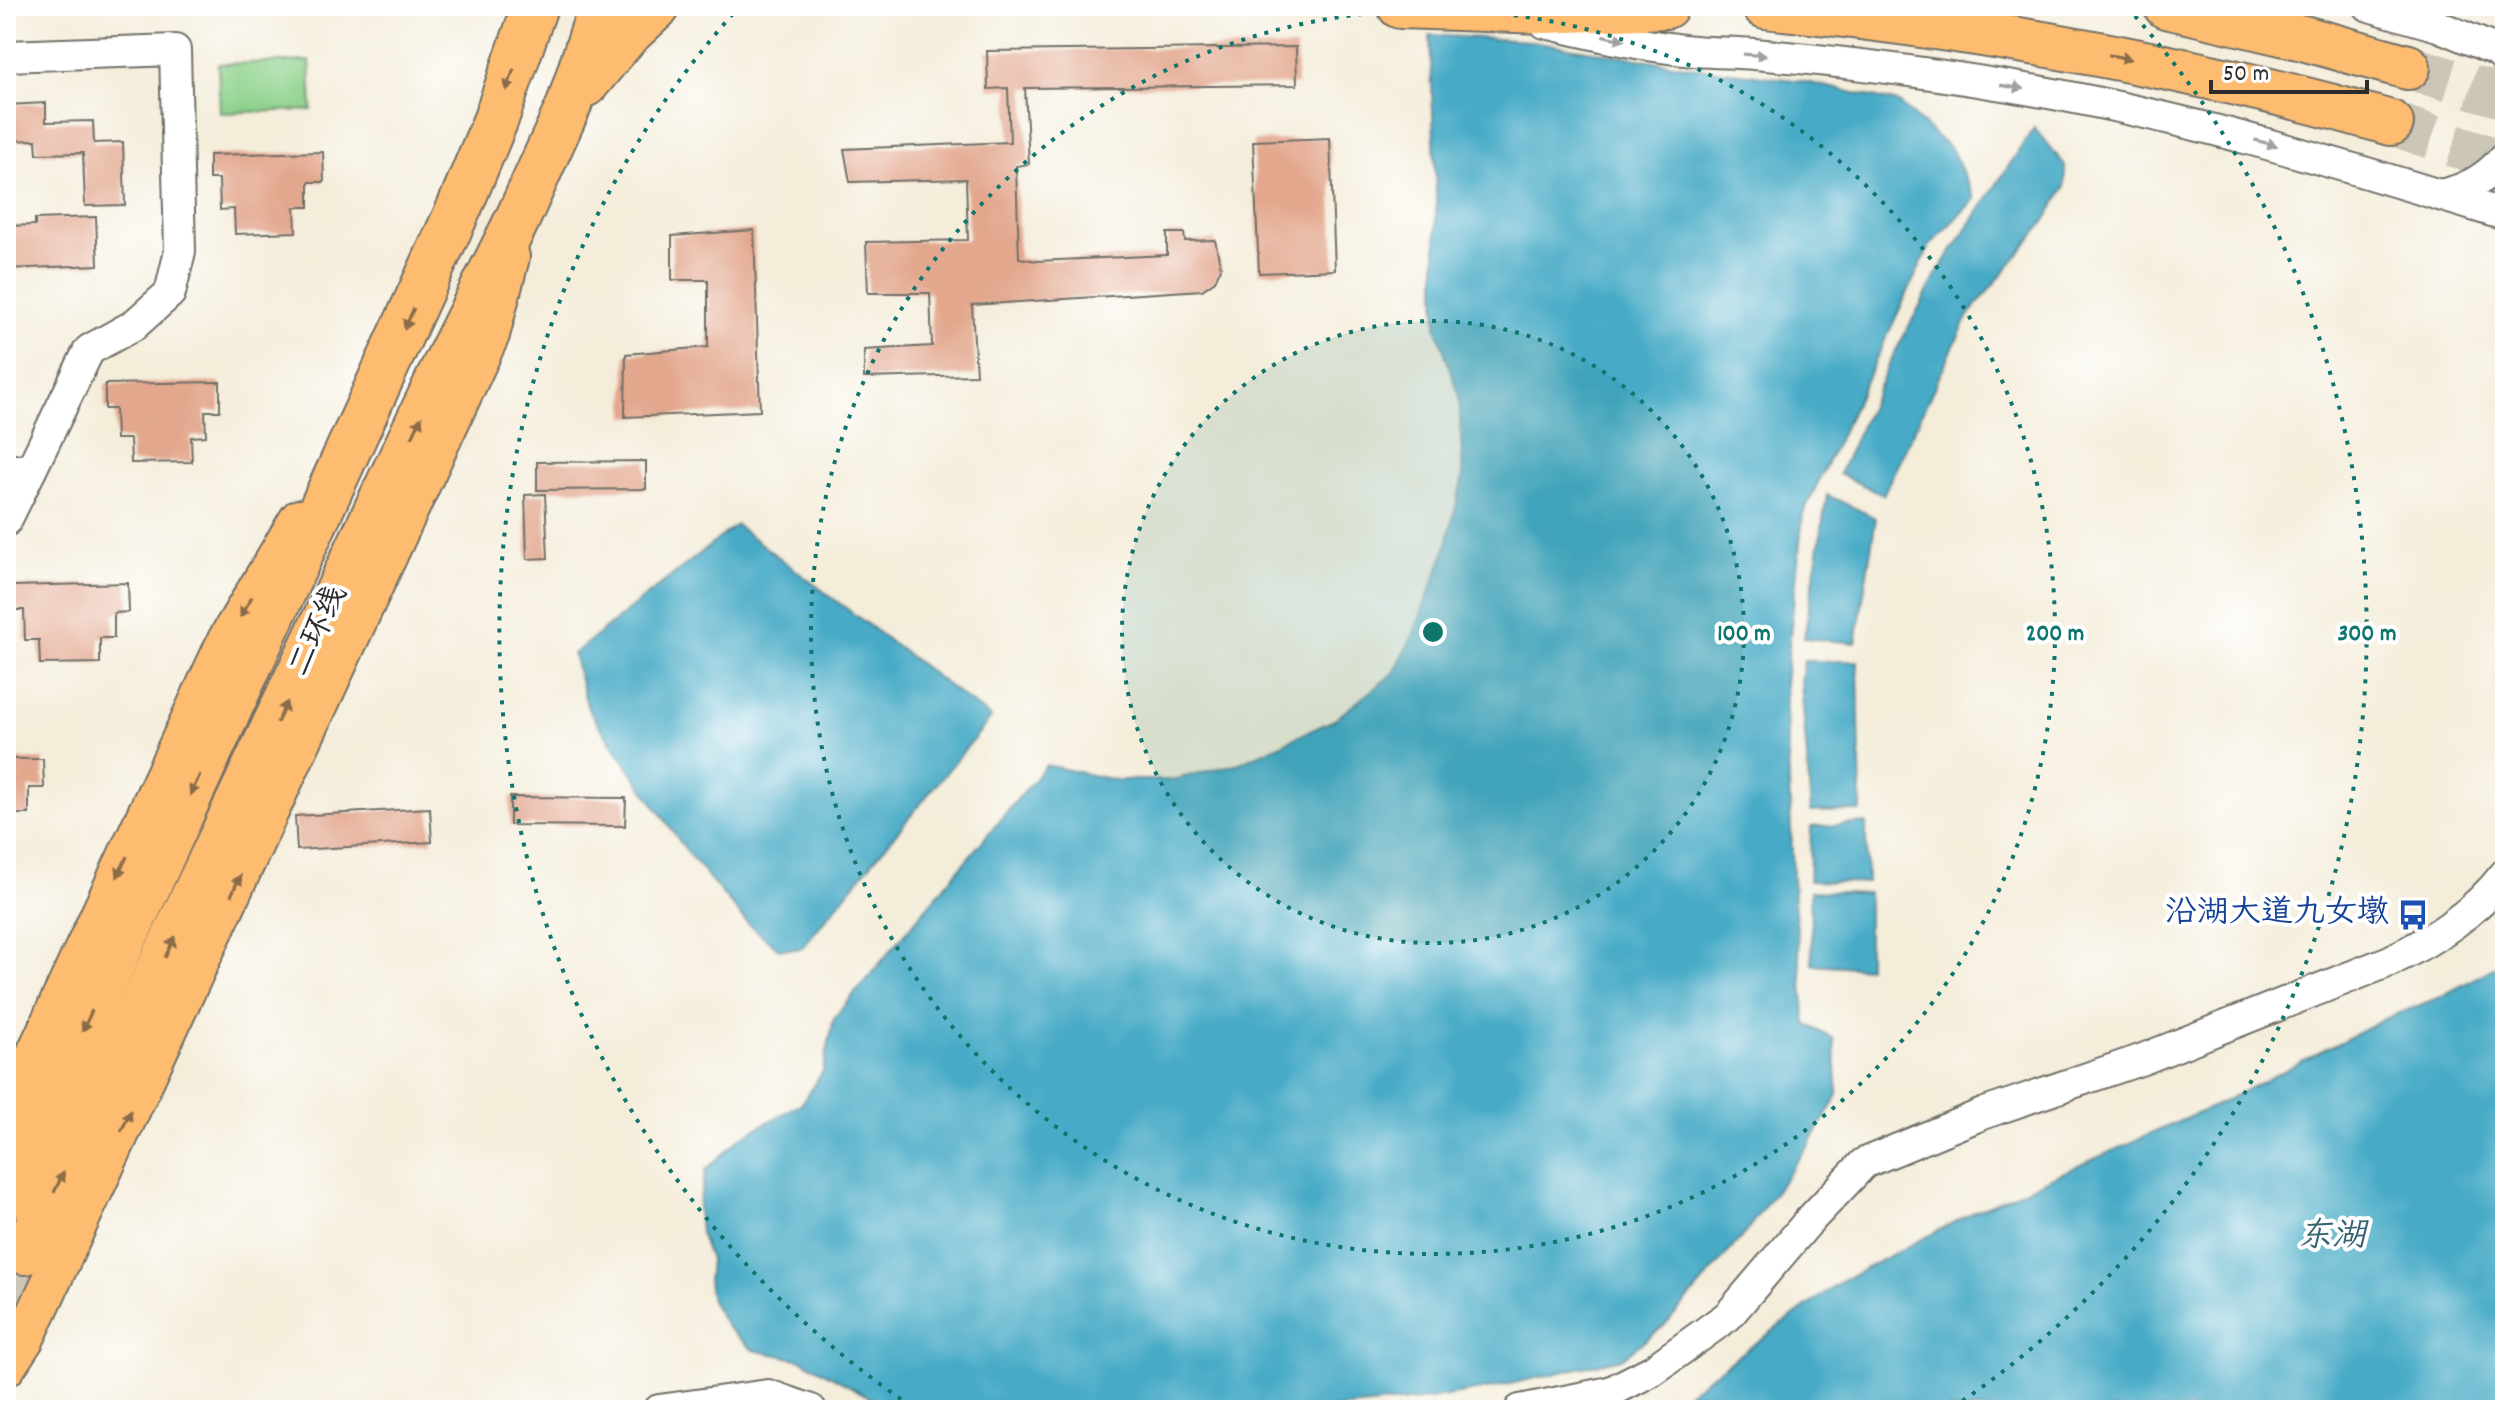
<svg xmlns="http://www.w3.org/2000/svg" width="2511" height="1416" viewBox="0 0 2511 1416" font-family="Dekko,'LXGW WenKai TC',sans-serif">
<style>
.green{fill:#8bd089;stroke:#5b7e5a;stroke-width:2}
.water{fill:#46aac6;stroke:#386a78;stroke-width:2}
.building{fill:#e3a78e}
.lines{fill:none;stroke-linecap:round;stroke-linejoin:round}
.highway-tunnel{stroke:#ccc6b7;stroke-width:44;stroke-dasharray:44 22;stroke-linecap:butt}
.minor-casing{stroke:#716f68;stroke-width:34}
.major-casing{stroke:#716f68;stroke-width:42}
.highway-casing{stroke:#716f68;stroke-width:48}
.minor{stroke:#fff;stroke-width:30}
.major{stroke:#fdbc6f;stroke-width:38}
.highway{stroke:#fdbc6f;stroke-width:44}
.oneway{fill:#a0a0a0}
.oneway2{fill:#8a6c4a}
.ring{fill:none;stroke:#0f766e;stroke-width:4;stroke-dasharray:4 8}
.labels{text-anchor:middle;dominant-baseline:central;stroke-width:8;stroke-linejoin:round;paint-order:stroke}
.street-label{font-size:32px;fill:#2b2b2b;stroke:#fff}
.transit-label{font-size:32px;fill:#164399;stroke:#fff;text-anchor:end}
.water-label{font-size:34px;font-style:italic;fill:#376471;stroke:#fff}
.centre{fill:#0f766e;stroke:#fff;stroke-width:4}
.ring-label{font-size:24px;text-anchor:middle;font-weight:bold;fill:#0f766e;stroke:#fff;stroke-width:8;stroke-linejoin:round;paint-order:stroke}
</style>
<rect width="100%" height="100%" fill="#fff"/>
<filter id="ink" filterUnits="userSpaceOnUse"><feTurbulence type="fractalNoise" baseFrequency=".0125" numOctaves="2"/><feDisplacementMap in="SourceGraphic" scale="16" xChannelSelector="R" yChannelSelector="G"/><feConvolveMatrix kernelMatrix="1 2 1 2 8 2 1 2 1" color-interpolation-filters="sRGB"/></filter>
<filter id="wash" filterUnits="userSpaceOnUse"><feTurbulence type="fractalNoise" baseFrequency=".006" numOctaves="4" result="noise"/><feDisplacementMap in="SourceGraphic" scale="32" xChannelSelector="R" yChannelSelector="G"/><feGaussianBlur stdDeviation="1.8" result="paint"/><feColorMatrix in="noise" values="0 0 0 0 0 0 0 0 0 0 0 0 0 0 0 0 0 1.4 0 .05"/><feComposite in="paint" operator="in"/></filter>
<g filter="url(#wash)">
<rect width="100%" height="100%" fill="#f4edda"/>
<!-- green -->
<path class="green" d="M 310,61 L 312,110 L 220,113 L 218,64 Z"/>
<!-- water -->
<g class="water">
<path d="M 1430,35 L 1532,41 L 1685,66 L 1802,81 L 1899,103 L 1952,150 L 1975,199 L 1930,245 L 1803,514 L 1785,684 L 1794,900 L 1806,1024 L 1834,1039 L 1838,1095 L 1809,1145 L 1745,1233 L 1694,1293 L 1663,1327 L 1622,1358 L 1493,1388 L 1429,1399 L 1320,1410 L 893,1410 L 802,1360 L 753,1350 L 727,1327 L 711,1301 L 708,1281 L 710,1260 L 700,1233 L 698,1208 L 706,1170 L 741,1137 L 802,1103 L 823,1071 L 834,1018 L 1046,765 L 1115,780 L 1172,780 L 1240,763 L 1334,720 L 1394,673 L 1412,637 L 1444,555 L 1463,477 L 1459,397 L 1436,326 L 1436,194 Z"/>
<path d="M 2034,128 L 2065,165 L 2065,187 L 2043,224 L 1968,316 L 1883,495 L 1839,474 L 1892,358 L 1938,272 Z"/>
<path d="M 1827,495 L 1876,518 L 1856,643 L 1804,638 Z"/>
<path d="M 736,525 L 991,718 L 801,949 L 779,949 L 747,923 L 687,852 L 588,709 L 573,654 Z"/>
<path d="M 1804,661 L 1858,661 L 1861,811 L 1811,812 L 1801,681 Z"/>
<path d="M 1866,823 L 1867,883 L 1809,881 L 1811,827 Z"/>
<path d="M 1810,891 L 1868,893 L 1868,968 L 1812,964 Z"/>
<path d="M 2505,962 L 2505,1410 L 1659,1410 L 1669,1406 L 1843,1280 L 1976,1211 L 2223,1102 L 2385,1019 L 2440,997 Z"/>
</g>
<g id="blocks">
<!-- building -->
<g class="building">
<path d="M 1296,47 L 1297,85 L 1025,88 L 1029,164 L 1016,166 L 1019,258 L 1037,261 L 1167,255 L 1167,233 L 1184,233 L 1185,241 L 1215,240 L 1221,268 L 1215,281 L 1202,290 L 972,305 L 976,375 L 864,378 L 864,350 L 932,346 L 930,293 L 868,293 L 866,242 L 968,240 L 966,179 L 850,182 L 844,149 L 1010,142 L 1008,88 L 988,89 L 987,51 Z"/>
<path d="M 46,103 L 46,122 L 93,121 L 94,143 L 123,142 L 125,205 L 85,206 L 83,153 L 37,154 L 36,140 L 6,141 L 6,105 Z"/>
<path d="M 1330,138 L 1335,270 L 1259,273 L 1253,141 Z"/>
<path d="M 323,152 L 324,182 L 309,182 L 309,207 L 295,207 L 296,232 L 235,234 L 234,209 L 220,210 L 219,179 L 209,179 L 209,155 Z"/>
<path d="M 96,217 L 98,265 L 6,269 L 6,226 L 35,225 L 35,219 Z"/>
<path d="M 754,230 L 760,411 L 625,417 L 626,354 L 708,347 L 708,280 L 672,280 L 672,236 Z"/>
<path d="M 220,382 L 220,411 L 205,411 L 206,436 L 191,437 L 192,462 L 131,463 L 130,439 L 116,439 L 115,409 L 105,409 L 105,384 Z"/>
<path d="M 646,461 L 646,489 L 537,490 L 537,462 Z"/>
<path d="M 545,494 L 548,558 L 527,559 L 525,495 Z"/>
<path d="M 128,583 L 129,612 L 114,613 L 114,638 L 100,638 L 100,663 L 40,664 L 39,640 L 25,640 L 24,610 L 14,610 L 13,586 Z"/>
<path d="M 6,759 L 43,759 L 44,788 L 29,788 L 29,814 L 6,814 Z"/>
<path d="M 510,797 L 626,798 L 625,826 L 510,825 Z"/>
<path d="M 430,808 L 432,842 L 297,850 L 295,816 Z"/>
</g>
</g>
</g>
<g filter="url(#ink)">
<use href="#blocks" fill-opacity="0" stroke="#716f68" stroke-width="2"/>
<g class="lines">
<!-- highway-tunnel -->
<g class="highway-tunnel">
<path d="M 2408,67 L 2505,97"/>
<path d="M 2391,123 L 2505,163"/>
<path d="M 6,1293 L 25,1252"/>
</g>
<!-- minor casing -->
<g class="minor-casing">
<g id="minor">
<path d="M 2369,6 L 2438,26 L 2498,51 L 2505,58"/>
<path d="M 1545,23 C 1588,33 1632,44 1676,49 C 1702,53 1728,52 1754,54 C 1851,62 1947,75 2043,92 C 2200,120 2352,168 2505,215"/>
<path d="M 6,56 L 175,50 L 180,251 L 170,293 L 134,325 L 89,350 L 31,470 L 6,470"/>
<path d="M 2440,195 C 2468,189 2487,178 2505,157"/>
<path d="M 6,521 L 31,470"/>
<path d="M 659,1410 L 768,1395 L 811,1410"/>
<path d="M 1520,1410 L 1610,1392 L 1653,1370 L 1728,1316 L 1809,1221 L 1864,1163 L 1985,1113 L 2143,1059 L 2390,961 C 2435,939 2474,914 2505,874"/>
</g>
</g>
<!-- major casing -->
<g class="major-casing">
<g id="major">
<path d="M 6,1118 L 227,640 L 299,519"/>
<path d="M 6,1367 L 25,1338 L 490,335 L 510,257"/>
</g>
</g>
<!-- highway casing -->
<g class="highway-casing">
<g id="highway">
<path d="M 1400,6 L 1545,11 L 1666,6"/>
<path d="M 1765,6 C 1978,28 2186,64 2391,123"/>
<path d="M 2166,6 L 2303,38 L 2408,67"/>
<path d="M 586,84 L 626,36 L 658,6"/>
<path d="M 6,1197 L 460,206 L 496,119 L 535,6"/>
<path d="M 25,1252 L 444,367 L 518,218 L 569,105 L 601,6"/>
</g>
</g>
<!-- minor -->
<use href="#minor" class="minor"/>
<!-- major -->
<use href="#major" class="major"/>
<!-- highway -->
<use href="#highway" class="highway"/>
</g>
<!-- one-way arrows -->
<defs><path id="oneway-solid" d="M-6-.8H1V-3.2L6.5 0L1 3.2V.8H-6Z" transform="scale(2)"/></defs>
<g class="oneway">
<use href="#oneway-solid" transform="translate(1614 38) rotate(12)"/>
<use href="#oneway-solid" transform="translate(1755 55) rotate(4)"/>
<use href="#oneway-solid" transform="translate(2012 87) rotate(9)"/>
<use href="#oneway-solid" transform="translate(2266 143) rotate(15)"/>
</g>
<g class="oneway2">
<use href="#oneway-solid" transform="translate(2120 57) rotate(11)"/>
<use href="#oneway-solid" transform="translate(510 80) rotate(110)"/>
<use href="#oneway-solid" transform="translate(409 319) rotate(114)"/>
<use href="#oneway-solid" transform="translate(417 427) rotate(-65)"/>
<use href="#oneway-solid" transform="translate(246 607) rotate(120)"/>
<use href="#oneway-solid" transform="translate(282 712) rotate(-65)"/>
<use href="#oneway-solid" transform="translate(195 785) rotate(115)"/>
<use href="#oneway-solid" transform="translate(122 867) rotate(115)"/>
<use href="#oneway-solid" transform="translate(236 885) rotate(-65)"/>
<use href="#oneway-solid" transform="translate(170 947) rotate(-65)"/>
<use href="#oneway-solid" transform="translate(87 1021) rotate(115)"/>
<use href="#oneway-solid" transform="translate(126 1121) rotate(-65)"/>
<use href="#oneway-solid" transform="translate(59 1182) rotate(-65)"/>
</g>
</g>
<!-- distance rings -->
<circle cx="1433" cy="632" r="311" fill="#0f766e" fill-opacity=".12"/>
<g class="ring">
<circle cx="1433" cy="632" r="311"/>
<circle cx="1433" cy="632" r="622"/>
<path d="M911 1406A934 934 0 0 1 739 7M2127 7A934 934 0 0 1 1955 1406"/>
</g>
<!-- icons -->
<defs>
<g id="bus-bare" transform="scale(2.4)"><path d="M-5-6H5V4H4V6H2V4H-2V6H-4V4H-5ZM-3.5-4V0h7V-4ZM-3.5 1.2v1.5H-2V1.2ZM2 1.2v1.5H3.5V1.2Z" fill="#1a4fb4" stroke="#fff" stroke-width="2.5" paint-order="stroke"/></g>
</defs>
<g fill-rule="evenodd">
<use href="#bus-bare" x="2413" y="915"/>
</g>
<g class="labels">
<!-- street labels -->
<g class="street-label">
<text transform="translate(320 632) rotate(-65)">二环线</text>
</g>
<!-- transit labels -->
<g class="transit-label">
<text x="2389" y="915">沿湖大道九女墩</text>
</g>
<!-- water labels -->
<g class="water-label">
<text x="2332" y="1238">东湖</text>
</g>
</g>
<circle cx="1433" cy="632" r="12" class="centre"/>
<g class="ring-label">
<text x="1744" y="640">100 m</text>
<text x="2055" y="640">200 m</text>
<text x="2367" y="640">300 m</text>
</g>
<!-- margin -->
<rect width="2511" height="1416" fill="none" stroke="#fff" stroke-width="32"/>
<!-- scale -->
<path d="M2211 80v12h156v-12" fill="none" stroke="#2b2b2b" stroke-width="4"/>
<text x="2223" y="80" font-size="24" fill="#2b2b2b" stroke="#ffffff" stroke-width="6" paint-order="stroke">50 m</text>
</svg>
